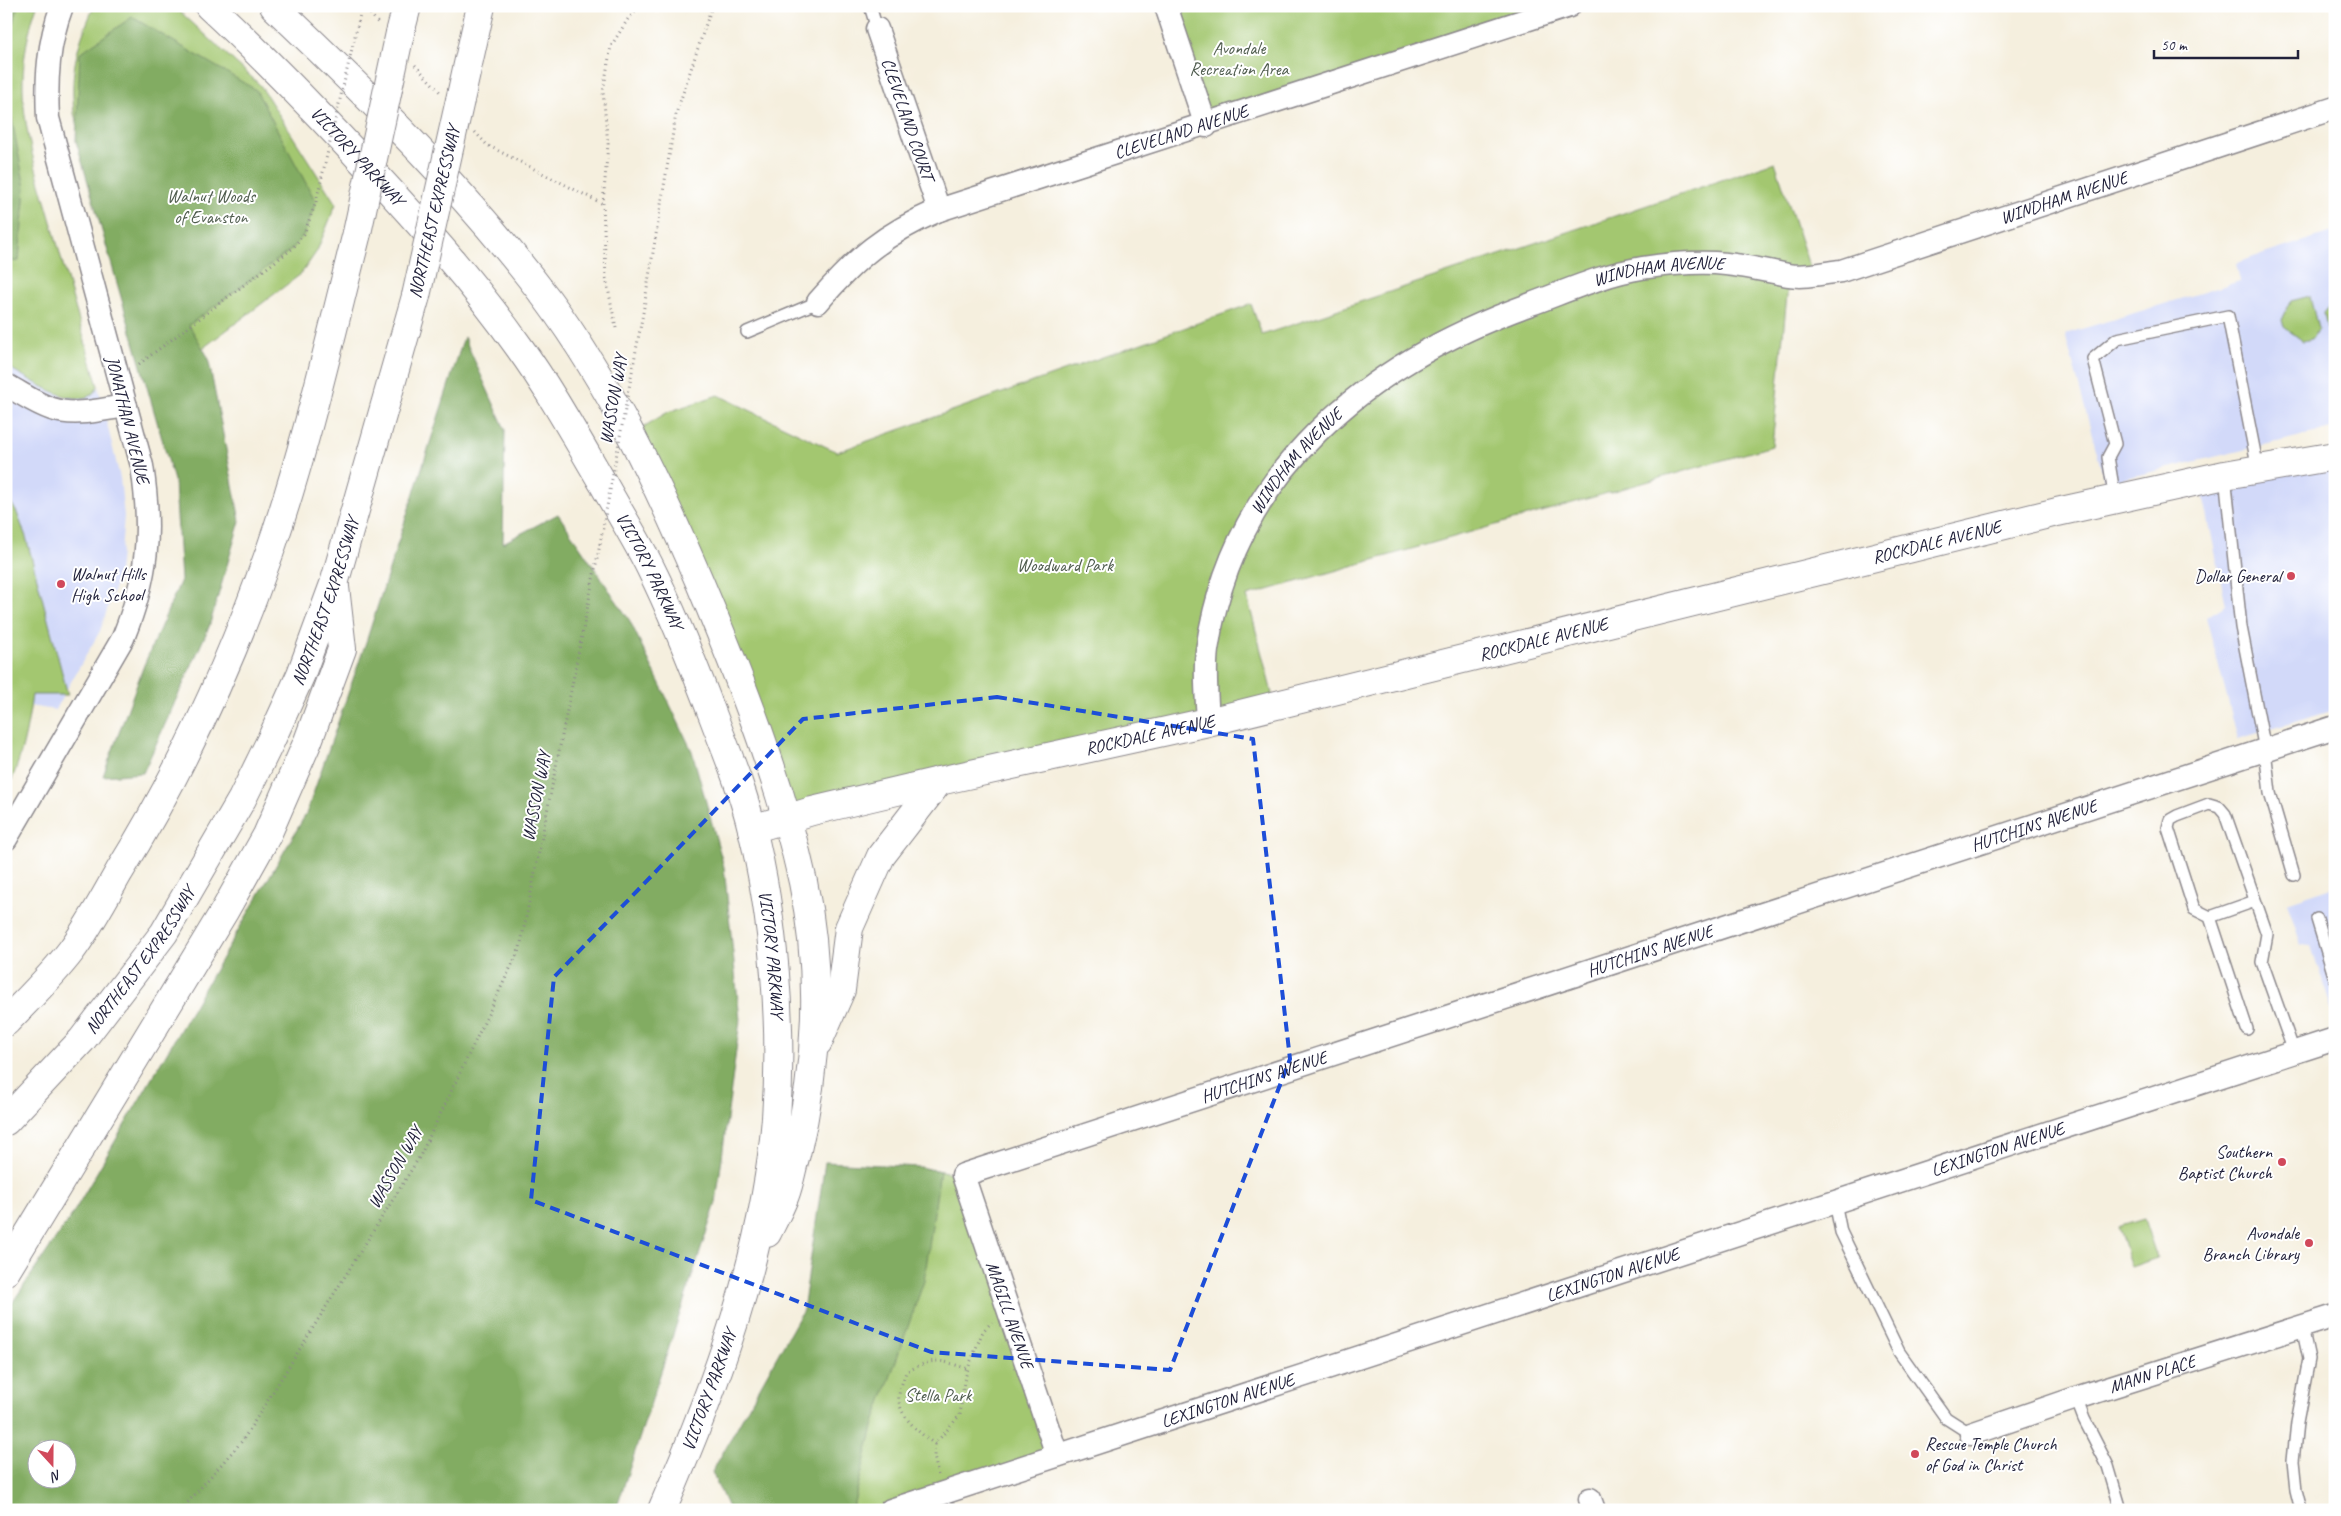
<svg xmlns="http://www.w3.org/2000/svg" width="2341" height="1516" viewBox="0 0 2341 1516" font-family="Caveat,sans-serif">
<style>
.built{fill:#d2d9f9}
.green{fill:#a3c770;stroke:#627456}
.forest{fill:#82ac62;stroke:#52674e;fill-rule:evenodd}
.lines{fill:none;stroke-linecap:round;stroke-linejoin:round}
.service-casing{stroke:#8c888c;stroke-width:14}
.minor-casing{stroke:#8c888c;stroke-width:25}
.tertiary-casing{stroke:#8c888c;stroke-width:30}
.motorway-casing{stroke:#8c888c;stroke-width:30}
.path{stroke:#8c888c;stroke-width:3;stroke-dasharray:1 4;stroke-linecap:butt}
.service{stroke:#fff;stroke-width:11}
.minor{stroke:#fff;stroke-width:22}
.tertiary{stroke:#fff;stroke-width:28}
.motorway{stroke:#fff;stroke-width:28}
.motorway-bridge-casing{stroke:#8c888c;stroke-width:30;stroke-linecap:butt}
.path-bridge{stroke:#8c888c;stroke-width:3;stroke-dasharray:1 4;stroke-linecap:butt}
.motorway-bridge{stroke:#fff;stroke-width:28}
.marked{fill:none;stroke:#1d4ed8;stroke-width:4;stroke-dasharray:10 6;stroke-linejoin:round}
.poi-dot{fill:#d1495b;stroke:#fff;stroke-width:2}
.labels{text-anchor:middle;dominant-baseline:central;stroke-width:4;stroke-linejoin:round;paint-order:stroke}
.park-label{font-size:18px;fill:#4f5c4e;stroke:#fff}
.street-label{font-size:18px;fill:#22223b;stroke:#fff}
.poi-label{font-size:18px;fill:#22223b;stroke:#fff;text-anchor:end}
</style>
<rect width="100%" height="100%" fill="#fff"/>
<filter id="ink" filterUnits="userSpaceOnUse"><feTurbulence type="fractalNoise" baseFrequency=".02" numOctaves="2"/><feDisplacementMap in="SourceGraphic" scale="10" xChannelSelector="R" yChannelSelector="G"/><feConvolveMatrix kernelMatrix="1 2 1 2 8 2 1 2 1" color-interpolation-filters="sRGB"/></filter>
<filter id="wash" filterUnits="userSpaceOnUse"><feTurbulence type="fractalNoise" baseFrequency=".0096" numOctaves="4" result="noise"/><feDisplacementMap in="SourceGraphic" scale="20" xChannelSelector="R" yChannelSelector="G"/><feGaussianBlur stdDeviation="1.12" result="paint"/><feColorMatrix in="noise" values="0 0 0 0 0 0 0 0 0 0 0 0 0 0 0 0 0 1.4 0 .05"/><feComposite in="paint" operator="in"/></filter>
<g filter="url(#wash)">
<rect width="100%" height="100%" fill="#f5efde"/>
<!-- built -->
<g class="built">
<path d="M 2335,231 L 2335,428 L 2105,483 L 2065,334 L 2240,281 L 2236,263 Z"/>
<path d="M 6,366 L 65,398 L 86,397 L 92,395 L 98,386 L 120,478 L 124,516 L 119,574 L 100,631 L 55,710 L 29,706 L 6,785 Z"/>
<path d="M 2335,456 L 2335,710 L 2238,739 L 2206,617 L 2226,605 L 2200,480 Z"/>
<path d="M 2335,886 L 2335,1020 L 2311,946 L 2301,945 L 2287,902 Z"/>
</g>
<!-- green -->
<g class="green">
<path d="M 6,6 L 37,6 C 7,91 31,150 54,232 C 68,283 83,335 98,386 C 84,419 26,376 6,366 Z"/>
<path d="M 94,6 L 174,6 L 260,85 L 336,204 L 317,251 L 301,274 L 150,388 L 74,113 C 70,69 77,46 94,6 Z"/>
<path d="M 1166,6 L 1569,6 L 1206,126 Z"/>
<path d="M 1775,162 L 1812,275 L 1789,275 L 1772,446 L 1247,596 L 1275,705 L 787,818 L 630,435 L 668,412 L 718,395 L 837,452 L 1251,304 L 1262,335 Z"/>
<path d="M 2310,296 L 2318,329 L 2312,339 L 2303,341 L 2284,327 L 2282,320 L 2291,301 Z"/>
<path d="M 2335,305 L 2335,331 L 2327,328 L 2324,313 L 2330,306 Z"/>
<path d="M 6,494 L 17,513 L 26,537 L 68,695 L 32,695 C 27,731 22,759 6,793 Z"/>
<path d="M 919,1167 L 963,1175 L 1057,1455 L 891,1510 L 800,1510 Z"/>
<path d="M 2144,1219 L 2157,1258 L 2131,1267 L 2118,1227 Z"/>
</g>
<!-- forest -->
<g class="forest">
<path d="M 6,6 L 18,6 L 6,46 Z"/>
<path d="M 132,17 L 256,90 L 316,202 L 304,234 L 292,249 L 189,325 L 208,357 L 240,521 L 209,627 L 143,773 L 103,776 L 144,665 L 181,580 L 175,484 L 76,141 L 80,53 Z"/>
<path d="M 6,88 L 25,188 L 19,261 L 6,262 Z"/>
<path d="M 464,337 L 505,429 L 503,543 L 558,514 L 630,621 L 692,751 L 724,867 L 740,1020 L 716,1203 L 616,1510 L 6,1510 L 6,1312 L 72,1215 L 306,814 L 366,642 ZM 38,1448 L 68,1448 L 68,1478 L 38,1478 Z"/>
<path d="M 825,1162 L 919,1167 L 940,1171 L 924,1281 L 874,1423 L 852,1510 L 729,1510 L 712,1472 L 803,1310 Z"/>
</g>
</g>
<g filter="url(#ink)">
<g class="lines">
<!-- service casing -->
<g class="service-casing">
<g id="service">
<path d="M 870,6 L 877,29"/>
<path d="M 747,332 L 818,302"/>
<path d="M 2225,475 L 2241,627 L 2265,750 L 2270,793 L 2294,875"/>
<path d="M 2115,499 L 2108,457 L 2115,444 L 2093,359 L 2117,339 L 2228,316 L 2258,469"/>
<path d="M 2210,917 L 2255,901"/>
<path d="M 2317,919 L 2335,979"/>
<path d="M 2247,1029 L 2210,917 L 2194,909 L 2168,828 L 2170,820 L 2177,816 L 2209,804 L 2219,807 L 2225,814 L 2267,934 L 2262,962 L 2294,1052"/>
<path d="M 1835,1202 L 1841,1232 L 1899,1352 L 1946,1418 L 1971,1434"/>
<path d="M 2076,1398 L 2084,1419 L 2108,1466 L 2121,1510"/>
<path d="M 2301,1510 L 2296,1490 L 2293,1461 L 2297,1422 L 2309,1359 L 2302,1327"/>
</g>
</g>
<!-- minor casing -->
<g class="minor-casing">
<g id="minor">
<path d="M 1166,6 L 1206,126"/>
<path id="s1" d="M 877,29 L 939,210"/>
<path id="s2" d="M 818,302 C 857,257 884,234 939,210 L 1569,6"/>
<path d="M 6,385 C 21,393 36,404 52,409 C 76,417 102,409 126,406"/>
<path id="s3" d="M 1208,722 C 1207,699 1204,673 1207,650 C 1233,470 1369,362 1531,304 C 1567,291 1604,274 1642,268 C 1669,264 1699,261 1726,264 C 1747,266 1767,271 1788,275 C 1805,278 1824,273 1841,271 L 2335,108"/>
<path d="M 6,839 L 123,638 C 148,576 152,532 142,466 L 48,118 C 46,79 48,43 62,6"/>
<path id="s4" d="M 1971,1434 L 2076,1398 L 2335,1316"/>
<path id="s5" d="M 1057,1455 L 963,1175 L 2335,727"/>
<path d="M 1590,1499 L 1594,1510"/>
<path id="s6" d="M 891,1510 L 2335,1039"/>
</g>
</g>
<!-- tertiary casing -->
<g class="tertiary-casing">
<g id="tertiary">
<path id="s7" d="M 209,6 C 263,56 315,110 365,164 C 419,222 473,282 519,347 C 550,390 577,439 604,485 C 619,512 636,539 650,567 C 674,615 694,666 713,716 C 727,753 743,791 752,829 C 774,917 783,1028 776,1118 C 765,1254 716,1386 662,1510"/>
<path d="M 274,6 C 371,98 466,192 547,299 C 611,385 658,485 700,583 C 740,678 781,782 803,882 C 822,972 818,1066 796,1154 C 792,1167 790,1182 785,1195 C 780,1208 773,1221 767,1233"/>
<path id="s8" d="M 752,829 L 812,811 L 939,781 L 1208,722 L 2057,512 L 2225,475 L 2335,456"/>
<path d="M 818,1042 L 841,990 L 849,928 L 881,856 L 939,781"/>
</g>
</g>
<!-- motorway casing -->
<g class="motorway-casing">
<g id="motorway">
<path d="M 400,33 L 407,6"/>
<path d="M 460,100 L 481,6"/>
<path d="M 6,1022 C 28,999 52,976 71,951 C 89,927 104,898 119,872 C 181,772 231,662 270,551 C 306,447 330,339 357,233"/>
<path id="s9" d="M 6,1121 L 82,1040 L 164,933 L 242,799 L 271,740 L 301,674 L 334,584 L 416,296"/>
<path d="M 6,1271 L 225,910 L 267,835 L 308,741 L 342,649 L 335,587"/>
</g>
</g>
<!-- path -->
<g class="path">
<path d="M 364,6 L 378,23"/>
<path d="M 415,65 L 440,92"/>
<path d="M 475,132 L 487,145 L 603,204"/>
<path d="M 643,313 L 676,114 L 712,6"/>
<path d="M 616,328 L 606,278 L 603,204 L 608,144 L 603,92 L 611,46 L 628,19 L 641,6"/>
<path d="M 139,364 L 292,249 L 304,234 L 316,202"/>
<path d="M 935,1444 C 921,1435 896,1414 899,1395 C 900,1387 904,1379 906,1372 C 935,1357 938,1359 968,1369"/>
<path d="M 938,1475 L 934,1456 L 935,1444 L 960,1415 L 964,1381 L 970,1363 L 983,1331 L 992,1322"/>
<path d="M 181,1510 L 243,1440 L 420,1156 L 520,948 L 600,544"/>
</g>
<!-- service -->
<use href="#service" class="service"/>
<!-- minor -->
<use href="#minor" class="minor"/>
<!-- tertiary -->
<use href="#tertiary" class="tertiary"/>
<!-- motorway -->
<use href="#motorway" class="motorway"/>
<!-- motorway-bridge casing -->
<g class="motorway-bridge-casing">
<g id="motorway-bridge">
<path d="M 357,233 L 400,33"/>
<path d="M 416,296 L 460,100"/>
</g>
</g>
<!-- path-bridge -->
<g class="path-bridge">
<path d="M 316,202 L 362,6"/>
<path d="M 600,544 L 643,313"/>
</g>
<!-- motorway-bridge -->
<use href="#motorway-bridge" class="motorway-bridge"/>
</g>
</g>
<!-- marked area -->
<path class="marked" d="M 997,697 L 1253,739 L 1290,1059 L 1170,1370 L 931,1352 L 531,1200 L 554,977 L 803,719 Z"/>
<!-- markers -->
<g class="poi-dot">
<circle cx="2291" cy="576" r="5"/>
<circle cx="61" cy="584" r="5"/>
<circle cx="2282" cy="1162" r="5"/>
<circle cx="2309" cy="1243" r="5"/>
<circle cx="1915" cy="1454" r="5"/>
</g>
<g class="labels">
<!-- park labels -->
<g class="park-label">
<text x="1239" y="48">Avondale<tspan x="1239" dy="21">Recreation Area</tspan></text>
<text x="211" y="196">Walnut Woods<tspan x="211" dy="21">of Evanston</tspan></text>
<text x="1065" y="565">Woodward Park</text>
<text x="938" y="1395">Stella Park</text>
</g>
<!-- street labels -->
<g class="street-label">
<text stroke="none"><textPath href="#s1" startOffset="95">CLEVELAND COURT</textPath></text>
<text stroke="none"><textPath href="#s2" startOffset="408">CLEVELAND AVENUE</textPath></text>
<text stroke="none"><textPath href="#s7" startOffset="211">VICTORY PARKWAY</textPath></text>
<text stroke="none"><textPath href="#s3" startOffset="1124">WINDHAM AVENUE</textPath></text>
<text transform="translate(434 212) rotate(-77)">NORTHEAST EXPRESSWAY</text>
<text stroke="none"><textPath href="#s3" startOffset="705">WINDHAM AVENUE</textPath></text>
<text transform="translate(613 399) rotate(-80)">WASSON WAY</text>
<text transform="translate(128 420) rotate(76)">JONATHAN AVENUE</text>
<text stroke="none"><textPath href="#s3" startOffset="285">WINDHAM AVENUE</textPath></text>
<text stroke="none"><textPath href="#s8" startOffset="1219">ROCKDALE AVENUE</textPath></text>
<text stroke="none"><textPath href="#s7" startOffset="721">VICTORY PARKWAY</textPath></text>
<text stroke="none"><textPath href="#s9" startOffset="616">NORTHEAST EXPRESSWAY</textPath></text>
<text stroke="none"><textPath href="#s8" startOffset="814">ROCKDALE AVENUE</textPath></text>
<text stroke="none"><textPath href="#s8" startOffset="409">ROCKDALE AVENUE</textPath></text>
<text transform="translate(536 796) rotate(-79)">WASSON WAY</text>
<text stroke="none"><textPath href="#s5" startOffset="1422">HUTCHINS AVENUE</textPath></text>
<text stroke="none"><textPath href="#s5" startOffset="1018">HUTCHINS AVENUE</textPath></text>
<text stroke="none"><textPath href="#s7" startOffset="1126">VICTORY PARKWAY</textPath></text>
<text stroke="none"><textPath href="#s9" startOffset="210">NORTHEAST EXPRESSWAY</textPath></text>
<text stroke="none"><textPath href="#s5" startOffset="612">HUTCHINS AVENUE</textPath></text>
<text stroke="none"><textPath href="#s6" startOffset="1164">LEXINGTON AVENUE</textPath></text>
<text transform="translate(395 1167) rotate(-60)">WASSON WAY</text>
<text stroke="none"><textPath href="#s6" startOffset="759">LEXINGTON AVENUE</textPath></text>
<text transform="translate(1010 1315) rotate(71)">MAGILL AVENUE</text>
<text stroke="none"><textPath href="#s4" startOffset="191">MANN PLACE</textPath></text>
<text transform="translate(709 1390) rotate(-70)">VICTORY PARKWAY</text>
<text stroke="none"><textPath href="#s6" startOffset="354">LEXINGTON AVENUE</textPath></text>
</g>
<!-- poi labels -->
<g class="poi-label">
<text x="71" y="574" text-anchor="start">Walnut Hills<tspan x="71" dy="21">High School</tspan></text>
<text x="2281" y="576">Dollar General</text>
<text x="2272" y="1152">Southern<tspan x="2272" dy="21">Baptist Church</tspan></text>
<text x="2299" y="1233">Avondale<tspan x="2299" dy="21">Branch Library</tspan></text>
<text x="1925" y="1444" text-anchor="start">Rescue Temple Church<tspan x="1925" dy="21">of God in Christ</tspan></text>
</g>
</g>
<!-- margin -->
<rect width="2341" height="1516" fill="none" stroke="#fff" stroke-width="25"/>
<!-- north arrow -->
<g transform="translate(52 1464) rotate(159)"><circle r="24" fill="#ffffff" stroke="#a7a7b1"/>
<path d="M0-4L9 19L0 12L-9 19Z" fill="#d1495b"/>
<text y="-8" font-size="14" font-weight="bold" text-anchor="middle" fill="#22223b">N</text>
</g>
<!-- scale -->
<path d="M2154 50v8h144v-8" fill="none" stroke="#22223b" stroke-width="2.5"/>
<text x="2161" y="50" font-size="15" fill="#22223b" stroke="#ffffff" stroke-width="4" paint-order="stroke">50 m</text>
</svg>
